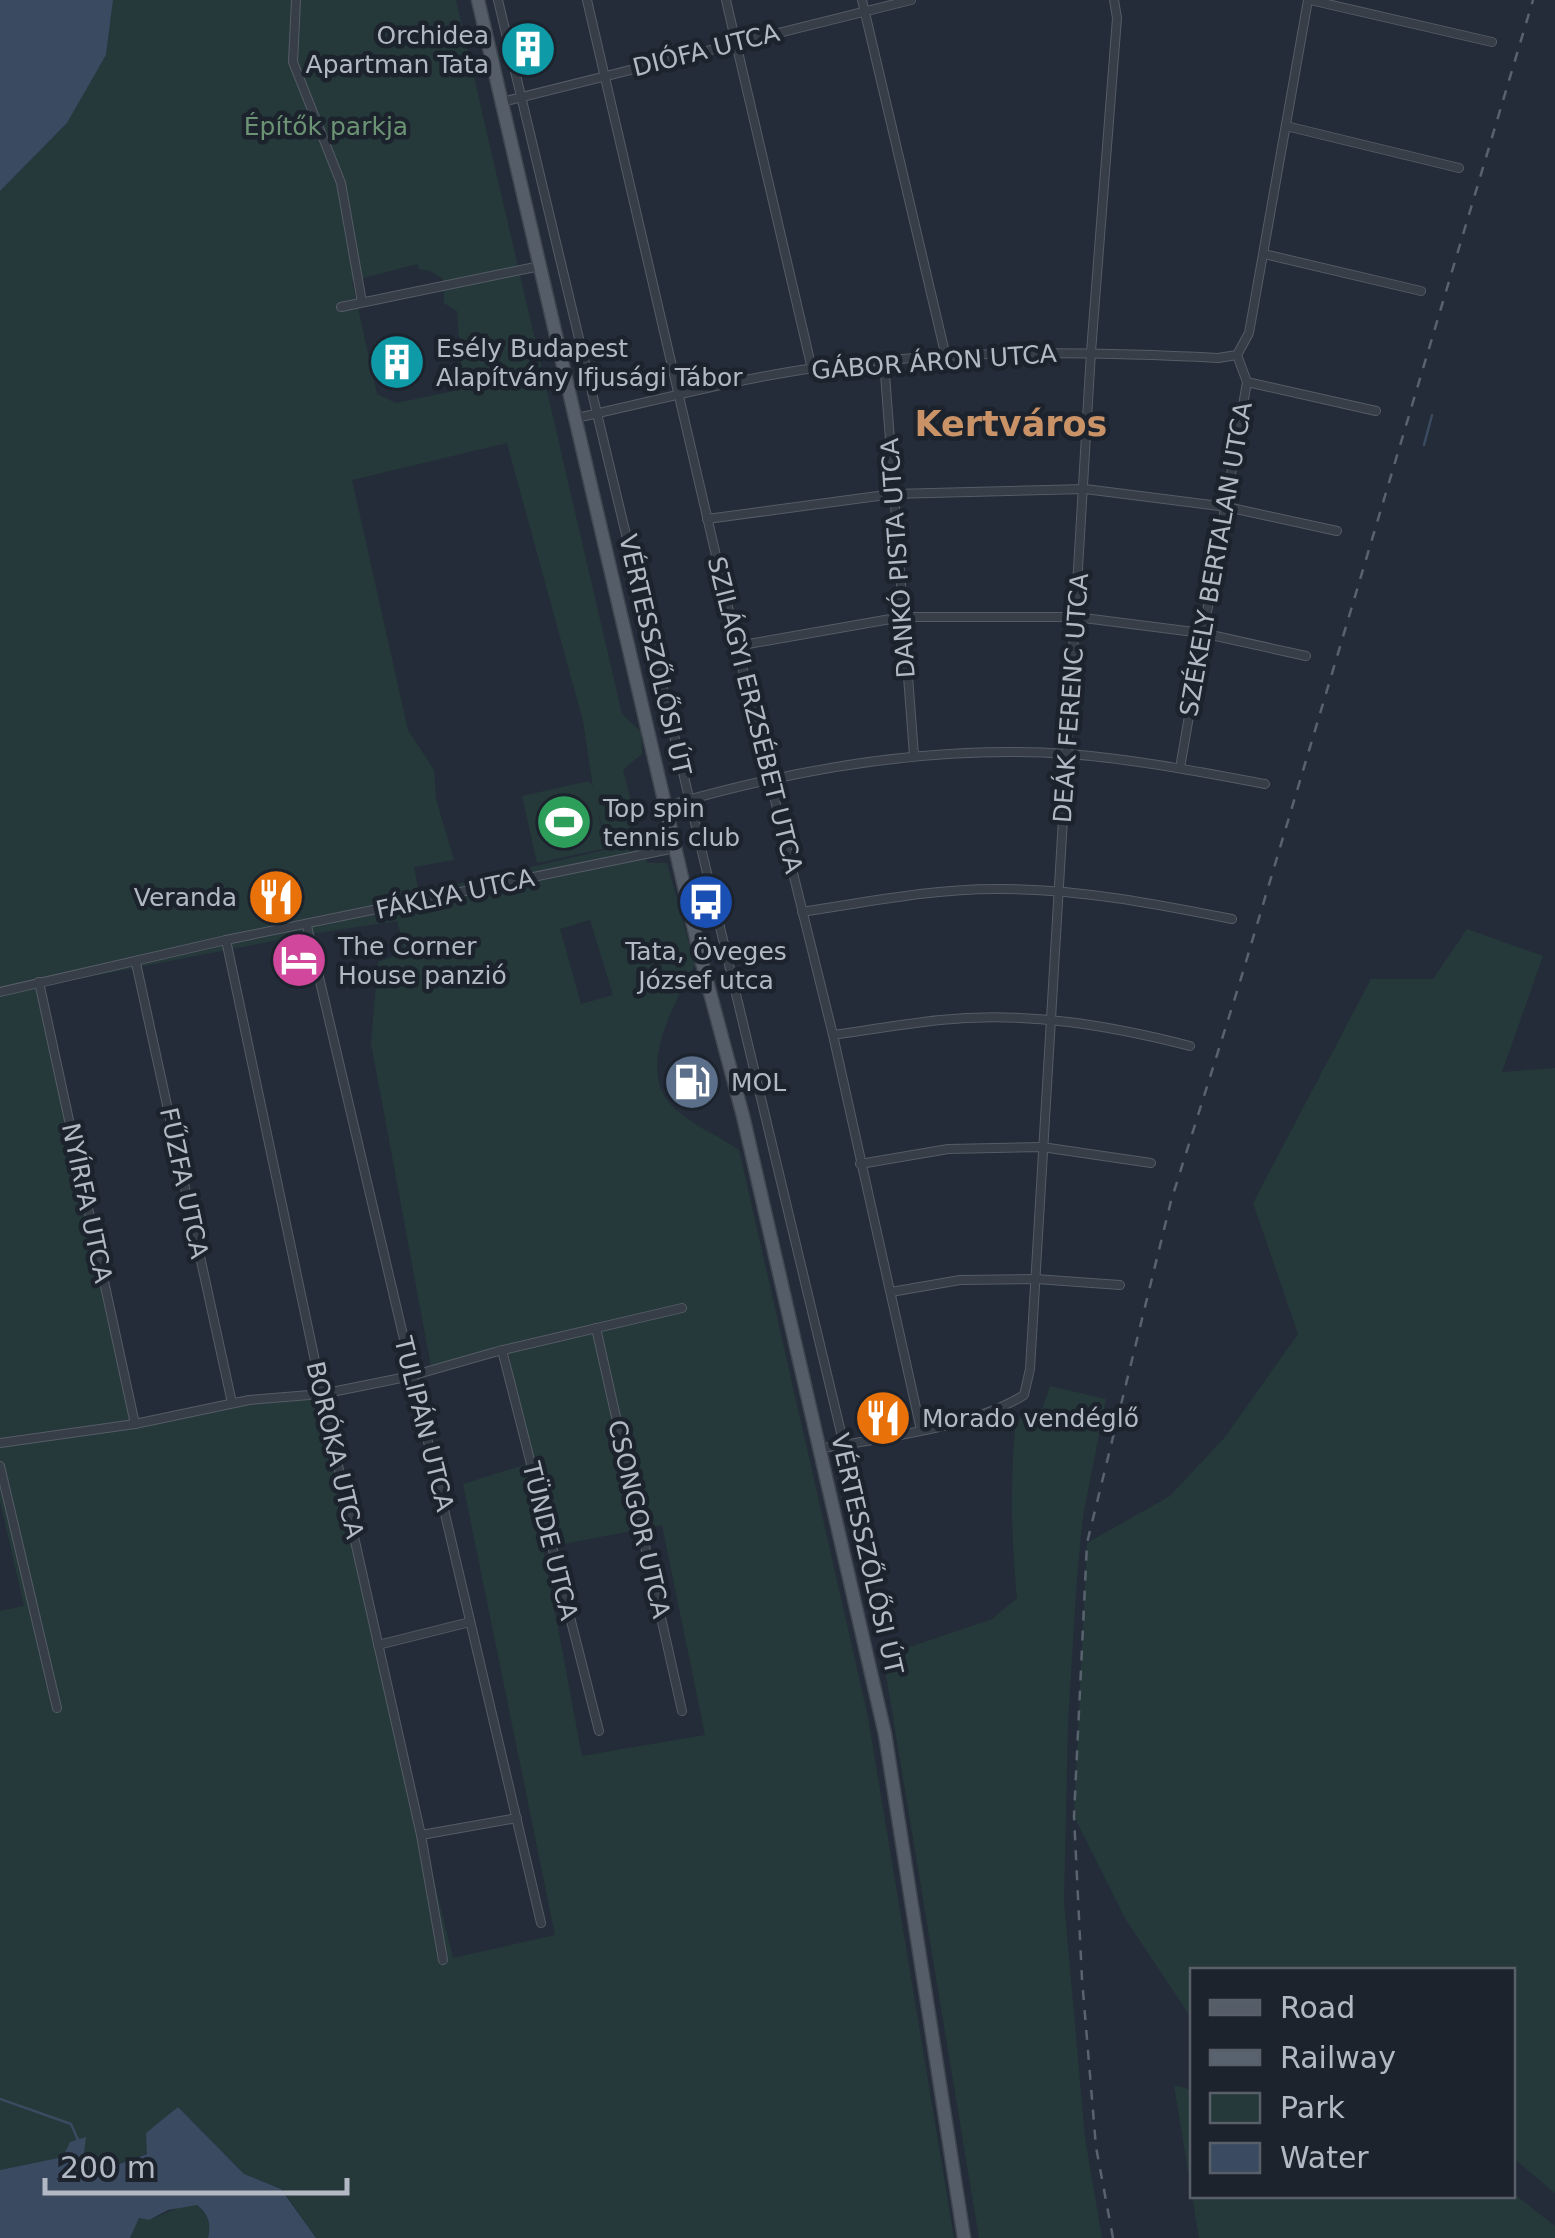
<svg xmlns="http://www.w3.org/2000/svg" width="1555" height="2238" viewBox="0 0 1555 2238" font-family="'DejaVu Sans',sans-serif">
<style>
.green{fill:#26393a;fill-rule:evenodd}
.water{fill:#3a4a60}
.lines{fill:none;stroke-linecap:round;stroke-linejoin:round}
.stream{stroke:#3a4a60;stroke-width:2.5}
.minor-casing{stroke:#555c66;stroke-width:10}
.primary-casing{stroke:#404751;stroke-width:15}
.minor{stroke:#373e48;stroke-width:8}
.primary{stroke:#555d68;stroke-width:12}
.rail{stroke:#59626f;stroke-width:2.5;stroke-dasharray:10 10;stroke-linecap:butt}
.labels{text-anchor:middle;dominant-baseline:central;stroke-width:9;stroke-linejoin:round;paint-order:stroke}
.poi-label{font-size:25px;fill:#b2b9c4;stroke:#1c232d;text-anchor:start}
.street-label{font-size:25px;fill:#b2b9c4;stroke:#1c232d}
.park-label{font-size:25px;fill:#6b9374;stroke:#1c232d}
.district-label{font-size:35px;font-weight:bold;fill:#ca9267;stroke:#1c232d}
</style>
<rect width="100%" height="100%" fill="#232c38"/>
<!-- green -->
<g class="green">
<path d="M 113,0 L 456,0 L 622,714 L 641,732 L 642,754 L 623,770 L 647,863 L 667,863 L 695,965 C 675,1003 634,1071 674,1108 C 693,1126 718,1135 739,1150 L 868,1717 L 954,2238 L 316,2238 L 282,2189 L 244,2174 L 178,2107 L 148,2153 L 80,2178 L 85,2138 L 63,2157 L 0,2170 L 0,1611 L 24,1606 L 0,1501 L 0,191 L 67,123 L 106,55 ZM 417,264 L 419,269 L 430,271 L 443,279 L 444,303 L 457,311 L 462,375 L 454,391 L 396,403 L 377,394 L 352,281 ZM 507,443 L 583,721 L 593,787 L 589,781 L 522,796 L 537,863 L 607,848 L 595,800 L 609,849 L 419,893 L 414,867 L 454,860 L 436,799 L 434,770 L 408,730 L 352,480 ZM 590,920 L 613,995 L 581,1004 L 560,929 ZM 397,921 L 405,952 L 378,962 L 371,1043 L 432,1372 L 509,1354 L 530,1463 L 463,1484 L 555,1935 L 453,1958 L 336,1479 L 322,1394 L 249,1400 L 135,1424 L 37,987 L 304,935 ZM 662,1525 L 705,1735 L 582,1756 L 543,1548 Z"/>
<path d="M 1467,929 L 1543,956 L 1502,1072 L 1555,1068 L 1555,2193 L 1513,2158 L 1512,1970 L 1192,1970 L 1192,2019 L 1126,1920 L 1074,1816 L 1087,1543 L 1170,1496 L 1225,1437 L 1298,1334 L 1253,1203 L 1371,979 L 1433,979 Z"/>
<path d="M 1050,1386 L 1106,1399 L 1083,1516 L 1077,1577 L 1068,1721 L 1064,1901 L 1085,2138 L 1102,2238 L 979,2238 L 886,1675 L 895,1652 L 992,1619 L 1017,1598 C 1011,1537 1010,1480 1016,1419 L 1041,1413 Z"/>
<path d="M 1174,2085 L 1192,2090 L 1192,2196 L 1513,2193 L 1555,2226 L 1555,2238 L 1199,2238 Z"/>
<path d="M 185,2205 L 197,2205 C 209,2216 211,2223 208,2238 L 130,2238 L 139,2218 L 149,2220 Z"/>
</g>
<!-- water -->
<g class="water">
<path d="M 0,0 L 113,0 L 106,55 L 67,123 L 0,191 Z"/>
<path d="M 178,2107 L 244,2174 L 281,2189 L 316,2238 L 208,2238 C 211,2223 209,2215 197,2205 L 168,2210 L 149,2220 L 139,2218 L 130,2238 L 0,2238 L 0,2170 L 63,2157 L 70,2142 L 86,2137 L 81,2178 L 147,2154 L 146,2133 Z"/>
</g>
<g class="lines">
<!-- stream -->
<g class="stream">
<path d="M 1424,445 L 1432,415"/>
<path d="M 0,2099 L 71,2124 L 78,2140"/>
</g>
<!-- minor casing -->
<g class="minor-casing">
<g id="minor">
<path d="M 296,0 L 293,62 L 341,183 L 362,302"/>
<path d="M 498,0 L 844,1445"/>
<path d="M 587,0 L 737,646 L 833,1035 L 921,1430"/>
<path d="M 726,0 L 812,369"/>
<path d="M 862,0 L 946,357"/>
<path d="M 1310,0 L 1492,42"/>
<path d="M 502,102 L 911,0"/>
<path d="M 1286,126 L 1459,168"/>
<path d="M 1264,254 L 1421,291"/>
<path d="M 341,307 L 540,266"/>
<path d="M 884,361 L 914,755"/>
<path d="M 1247,382 L 1376,411"/>
<path d="M 576,418 C 655,401 735,379 815,368 C 948,350 1083,351 1218,358 L 1237,355"/>
<path d="M 707,519 L 893,494 L 1085,489 L 1227,507 L 1337,531"/>
<path d="M 737,646 L 902,617 L 1076,617 L 1202,633 L 1306,656"/>
<path d="M 1180,768 L 1247,382 L 1237,355 L 1249,333 L 1308,0"/>
<path d="M 667,806 C 797,768 933,745 1068,754 C 1134,759 1200,772 1265,784"/>
<path d="M 802,912 C 868,902 935,888 1002,889 C 1080,889 1156,904 1232,919"/>
<path d="M 307,926 L 541,1923"/>
<path d="M 226,940 L 322,1394 L 421,1835 L 443,1960"/>
<path d="M 136,963 L 232,1403"/>
<path d="M 39,982 L 135,1424"/>
<path d="M 0,992 L 226,940 L 675,848"/>
<path d="M 833,1035 C 868,1030 904,1024 940,1020 C 1024,1011 1109,1025 1190,1046"/>
<path d="M 860,1164 L 948,1149 L 1042,1147 L 1151,1163"/>
<path d="M 891,1292 L 960,1280 L 1036,1279 L 1120,1285"/>
<path d="M 596,1328 L 682,1711"/>
<path d="M 502,1350 L 599,1731"/>
<path d="M 0,1443 L 135,1424 L 249,1400 L 322,1394 L 411,1376 L 495,1352 L 682,1308"/>
<path d="M 819,1449 C 881,1438 971,1428 1024,1395 L 1030,1369 L 1091,352 L 1117,18 L 1114,0"/>
<path d="M 0,1466 L 57,1708"/>
<path d="M 378,1645 L 470,1622"/>
<path d="M 421,1835 L 517,1818"/>
</g>
</g>
<!-- primary casing -->
<g class="primary-casing">
<path id="primary" d="M 478,0 L 700,955 L 743,1116 L 885,1734 L 964,2238"/>
</g>
<!-- minor -->
<use href="#minor" class="minor"/>
<!-- primary -->
<use href="#primary" class="primary"/>
<!-- rail -->
<path class="rail" d="M 1113,2238 L 1096,2147 L 1082,1979 L 1074,1816 L 1087,1543 L 1171,1201 L 1239,985 L 1533,0"/>
</g>
<!-- icons -->
<defs>
<g id="building-disc" transform="scale(2.875)"><circle r="9.5" fill="#0f9aa8" stroke="#1c232d"/><path d="M-4-6H4V6H1V3H-1V6H-4ZM-2.5-4.3h1.7v1.8h-1.7ZM.8-4.3h1.7v1.8H.8ZM-2.5-1h1.7V.8h-1.7ZM.8-1h1.7V.8H.8Z" fill="#fff"/></g>
<g id="stadium-disc" transform="scale(2.875)"><circle r="9.5" fill="#2e9e5b" stroke="#1c232d"/><path d="M0-5a6.5 5 0 1 0 0 10a6.5 5 0 1 0 0-10ZM-3.5-1.8h7v3.6h-7Z" fill="#fff"/></g>
<g id="restaurant-disc" transform="scale(2.875)"><circle r="9.5" fill="#e8710a" stroke="#1c232d"/><path d="M-5-6h1v4h1v-4h1v4h1v-4h1v5L-1.5 .5V6h-2V.5L-5-1ZM5-6V6H3V1.5H1.5Q1.5-4 5-6Z" fill="#fff"/></g>
<g id="bus-disc" transform="scale(2.875)"><circle r="9.5" fill="#1a4fb4" stroke="#1c232d"/><path d="M-5-6H5V4H4V6H2V4H-2V6H-4V4H-5ZM-3.5-4V0h7V-4ZM-3.5 1.2v1.5H-2V1.2ZM2 1.2v1.5H3.5V1.2Z" fill="#fff"/></g>
<g id="hotel-disc" transform="scale(2.875)"><circle r="9.5" fill="#d1479c" stroke="#1c232d"/><path d="M-6-4.5h1.5V1H6V5H4.5V3h-9V5H-6ZM-4 0a1.8 1.8 0 1 1 3.6 0ZM.5 0V-2.5h3Q6-2.5 6 0Z" fill="#fff"/></g>
<g id="fuel-disc" transform="scale(2.875)"><circle r="9.5" fill="#5c6f8a" stroke="#1c232d"/><path d="M-5.5-6h7V0h2V4h1.3V-2.5L3-4.5l.8-.8L6-3V5H2.5V1h-1V6h-7ZM-4.2-4.7v3.2H.2V-4.7Z" fill="#fff"/></g>
</defs>
<g fill-rule="evenodd">
<use href="#building-disc" x="528" y="49"/>
<use href="#building-disc" x="397" y="362"/>
<use href="#stadium-disc" x="564" y="822"/>
<use href="#restaurant-disc" x="276" y="897"/>
<use href="#bus-disc" x="706" y="902"/>
<use href="#hotel-disc" x="299" y="960"/>
<use href="#fuel-disc" x="692" y="1082"/>
<use href="#restaurant-disc" x="883" y="1418"/>
</g>
<g class="labels">
<!-- poi labels -->
<g class="poi-label">
<text x="489" y="35" text-anchor="end">Orchidea<tspan x="489" dy="29">Apartman Tata</tspan></text>
<text x="436" y="348">Esély Budapest<tspan x="436" dy="29">Alapítvány Ifjusági Tábor</tspan></text>
<text x="603" y="808">Top spin<tspan x="603" dy="29">tennis club</tspan></text>
<text x="237" y="897" text-anchor="end">Veranda</text>
<text x="338" y="946">The Corner<tspan x="338" dy="29">House panzió</tspan></text>
<text x="706" y="951" text-anchor="middle">Tata, Öveges<tspan x="706" dy="29">József utca</tspan></text>
<text x="731" y="1082">MOL</text>
<text x="922" y="1418">Morado vendéglő</text>
</g>
<!-- street labels -->
<g class="street-label">
<text transform="translate(706 50) rotate(-14)">DIÓFA UTCA</text>
<text transform="translate(934 362) rotate(-4)">GÁBOR ÁRON UTCA</text>
<text transform="translate(898 558) rotate(-94)">DANKÓ PISTA UTCA</text>
<text transform="translate(1216 559) rotate(-80)">SZÉKELY BERTALAN UTCA</text>
<text transform="translate(655 655) rotate(77)">VÉRTESSZŐLŐSI ÚT</text>
<text transform="translate(1071 698) rotate(-86)">DEÁK FERENC UTCA</text>
<text transform="translate(755 715) rotate(76)">SZILÁGYI ERZSÉBET UTCA</text>
<text transform="translate(455 894) rotate(-12)">FÁKLYA UTCA</text>
<text transform="translate(184 1183) rotate(78)">FŰZFA UTCA</text>
<text transform="translate(87 1203) rotate(78)">NYÍRFA UTCA</text>
<text transform="translate(424 1424) rotate(76)">TULIPÁN UTCA</text>
<text transform="translate(335 1450) rotate(77)">BORÓKA UTCA</text>
<text transform="translate(639 1519) rotate(77)">CSONGOR UTCA</text>
<text transform="translate(550 1541) rotate(76)">TÜNDE UTCA</text>
<text transform="translate(867 1554) rotate(77)">VÉRTESSZŐLŐSI ÚT</text>
</g>
<!-- park labels -->
<g class="park-label">
<text x="326" y="126">Építők parkja</text>
</g>
<!-- district labels -->
<g class="district-label">
<text x="1011" y="424">Kertváros</text>
</g>
</g>
<!-- legend -->
<rect x="1190" y="1968" width="325" height="230" fill="#1c232d" stroke="#585f69" stroke-width="2.5"/>
<rect x="1210" y="2000" width="50" height="15" fill="#555d68" stroke="#585f69" stroke-width="2.5"/>
<text x="1280" y="2018" font-size="30" fill="#b2b9c4">Road</text>
<rect x="1210" y="2050" width="50" height="15" fill="#59626f" stroke="#585f69" stroke-width="2.5"/>
<text x="1280" y="2068" font-size="30" fill="#b2b9c4">Railway</text>
<rect x="1210" y="2093" width="50" height="30" fill="#26393a" stroke="#585f69" stroke-width="2.5"/>
<text x="1280" y="2118" font-size="30" fill="#b2b9c4">Park</text>
<rect x="1210" y="2143" width="50" height="30" fill="#3a4a60" stroke="#585f69" stroke-width="2.5"/>
<text x="1280" y="2168" font-size="30" fill="#b2b9c4">Water</text>
<!-- scale -->
<path d="M45 2178v15h302v-15" fill="none" stroke="#b2b9c4" stroke-width="5"/>
<text x="60" y="2178" font-size="30" fill="#b2b9c4" stroke="#1c232d" stroke-width="8" paint-order="stroke">200 m</text>
</svg>
